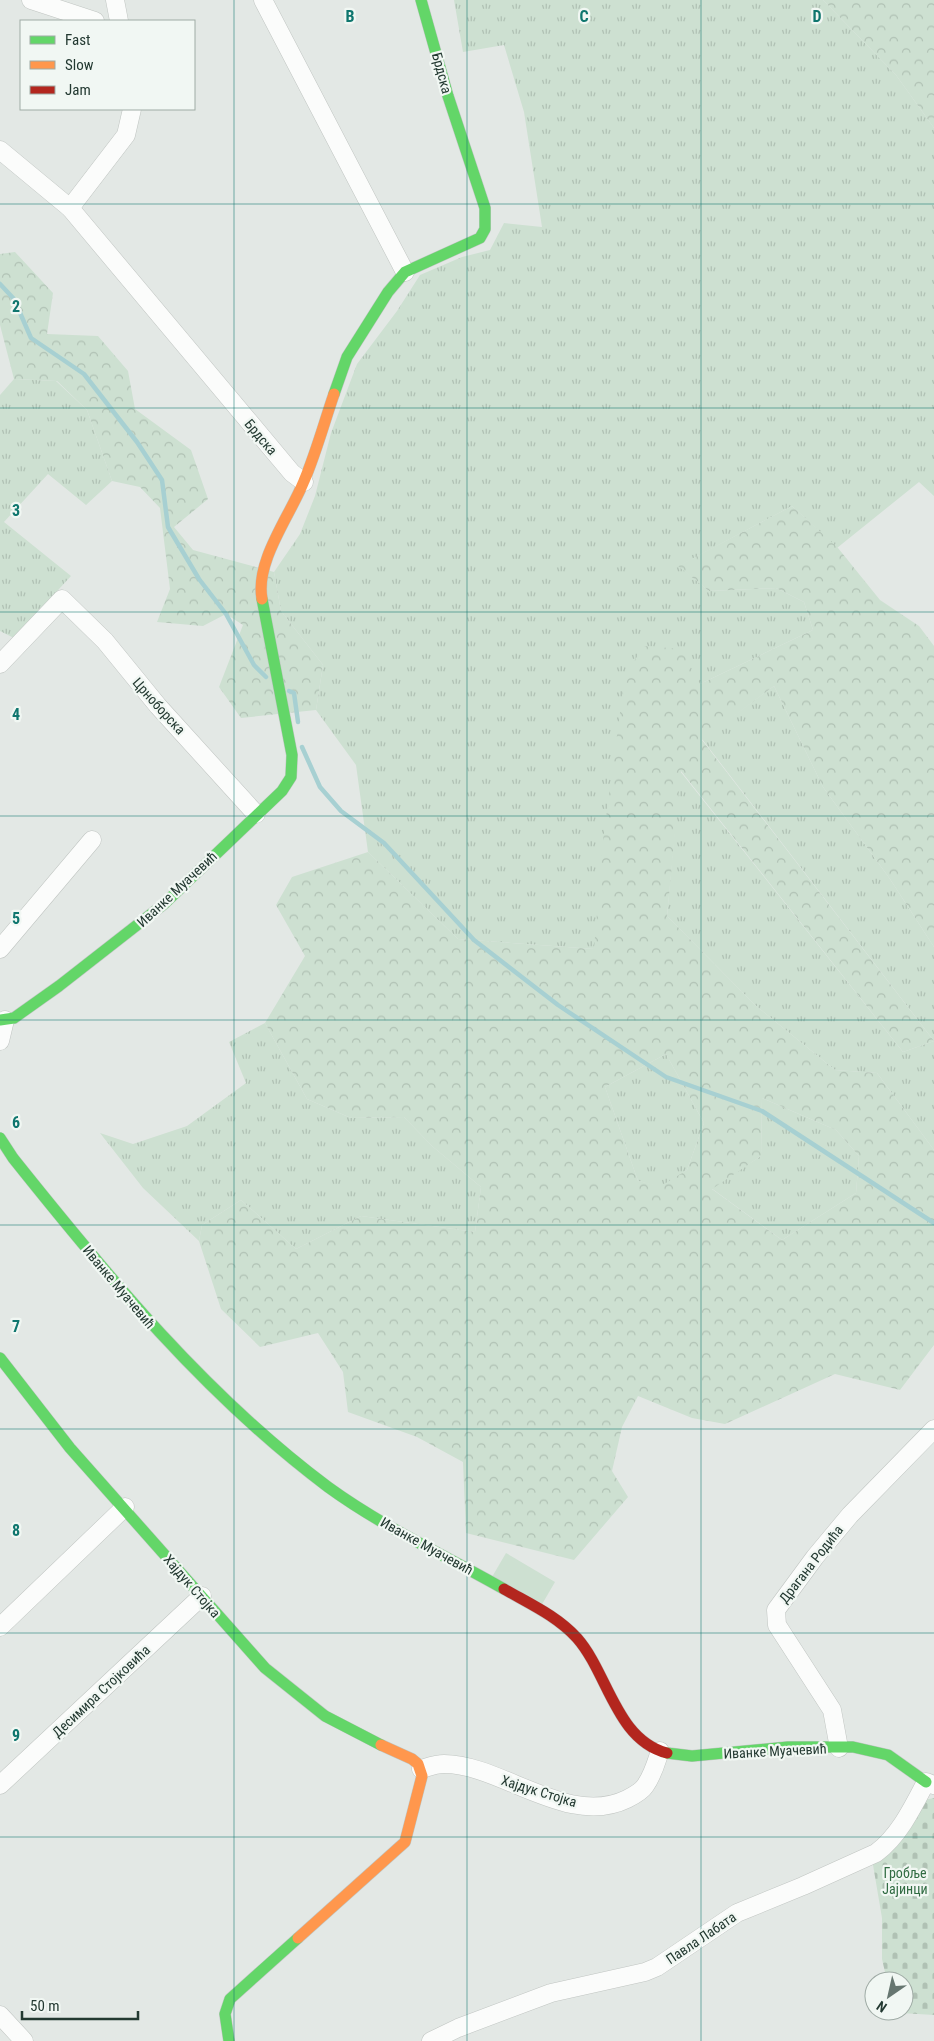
<svg xmlns="http://www.w3.org/2000/svg" width="934" height="2041" viewBox="0 0 934 2041" font-family="'Roboto Condensed',sans-serif">
<style>
.grass{fill:url(#grass-tufts)}
.forest{fill:url(#forest-crowns);fill-rule:evenodd}
.cemetery{fill:url(#cemetery-stones)}
.park{fill:#cde0d1}
.lines{fill:none;stroke-linecap:round;stroke-linejoin:round}
.stream{stroke:#a7d0d2;stroke-width:4.5}
.street-casing{stroke:#c0c5c2;stroke-width:19}
.fast-casing{stroke:#bfc5c2;stroke-width:12}
.slow-casing{stroke:#bfc5c2;stroke-width:12}
.jam-casing{stroke:#bfc5c2;stroke-width:12}
.street{stroke:#fbfcfb;stroke-width:18}
.fast{stroke:#63d668;stroke-width:11}
.slow{stroke:#ff974d;stroke-width:11}
.jam{stroke:#b3261e;stroke-width:11}
.grid{fill:none;stroke:#0f766e;stroke-width:1;stroke-opacity:0.55}
.labels{text-anchor:middle;dominant-baseline:central;stroke-width:4.5;stroke-linejoin:round;paint-order:stroke}
.street-label{font-size:14px;fill:#233931;stroke:#f1f7f3}
.park-label{font-size:14px;fill:#316c43;stroke:#f1f7f3}
.grid-label{font-size:16px;text-anchor:middle;font-weight:bold;fill:#0f766e;stroke:#f1f7f3;stroke-width:4.5;stroke-linejoin:round;paint-order:stroke}
</style>
<defs>
<pattern id="grass-tufts" width="24" height="20" patternUnits="userSpaceOnUse" patternTransform="scale(1.25)"><rect width="24" height="20" fill="#cde0d1"/><path d="M3 7l-1-3M5 7V3M7 7l1-3M15 17l-1-3M17 17v-4M19 17l1-3" fill="none" stroke="#b0c1b4"/></pattern>
<pattern id="forest-crowns" width="20" height="18" patternUnits="userSpaceOnUse" patternTransform="scale(1.25)"><rect width="20" height="18" fill="#cde0d1"/><path d="M2 6a3 3 0 1 1 6 0M12 15a3 3 0 1 1 6 0" fill="none" stroke="#b0c1b4"/></pattern>
<pattern id="cemetery-stones" width="16" height="16" patternUnits="userSpaceOnUse" patternTransform="scale(1.25)"><rect width="16" height="16" fill="#cde0d1"/><path d="M2 7V4a2 2 0 0 1 4 0v3zM10 15v-3a2 2 0 0 1 4 0v3z" fill="#b0c1b4"/></pattern>
</defs>
<rect width="100%" height="100%" fill="#e3e8e5"/>
<!-- grass -->
<g class="grass">
<path d="M 454,0 L 823,0 L 896,75 L 934,128 L 934,496 L 919,482 L 837,548 L 792,506 L 679,566 L 709,591 L 776,588 L 804,602 L 813,630 L 700,684 L 594,949 L 458,939 L 368,852 L 356,765 L 316,710 L 323,665 L 281,611 L 274,572 L 300,534 L 315,496 L 331,433 L 357,364 L 397,311 L 420,275 L 462,257 L 490,250 L 504,223 L 542,227 L 524,112 L 504,45 L 463,52 Z"/>
<path d="M 14,379 L 56,381 L 87,410 L 112,481 L 86,505 L 48,474 L 4,522 L 71,576 L 14,638 L 0,631 L 0,395 Z"/>
<path d="M 774,686 L 823,787 L 890,879 L 934,947 L 934,1041 L 702,739 Z"/>
<path d="M 680,771 L 903,1052 L 934,1041 L 934,1150 L 877,1073 L 835,1070 L 755,1005 L 667,916 Z"/>
<path d="M 265,1023 L 307,1099 L 351,1118 L 404,1117 L 432,1146 L 481,1187 L 475,1232 L 361,1216 L 296,1249 L 241,1200 L 202,1225 L 199,1241 L 143,1188 L 100,1133 L 133,1144 L 187,1126 L 246,1083 L 229,1042 Z"/>
<path d="M 666,1054 L 704,1123 L 687,1170 L 661,1187 L 638,1181 L 605,1087 Z"/>
<path d="M 762,1098 L 836,1130 L 859,1156 L 856,1193 L 782,1240 L 711,1188 L 761,1156 Z"/>
</g>
<!-- forest -->
<g class="forest">
<path d="M 823,0 L 934,0 L 934,128 L 896,75 Z"/>
<path d="M 15,252 L 53,293 L 47,334 L 98,336 L 128,371 L 135,409 L 191,450 L 208,499 L 174,527 L 193,550 L 274,572 L 281,611 L 323,665 L 316,710 L 241,718 L 219,687 L 243,625 L 226,614 L 203,626 L 157,622 L 170,589 L 160,508 L 140,487 L 112,481 L 87,410 L 57,381 L 14,379 L 0,325 L 0,254 Z"/>
<path d="M 792,506 L 838,548 L 880,600 L 919,626 L 934,646 L 934,947 L 890,879 L 823,787 L 774,686 L 702,740 L 934,1041 L 903,1052 L 681,771 L 667,916 L 755,1005 L 835,1070 L 877,1073 L 934,1150 L 934,1345 L 900,1390 L 835,1374 L 725,1424 L 692,1418 L 638,1396 L 622,1427 L 612,1471 L 628,1497 L 574,1560 L 466,1533 L 463,1462 L 417,1437 L 348,1412 L 343,1372 L 318,1333 L 260,1347 L 221,1309 L 199,1241 L 202,1225 L 241,1200 L 296,1249 L 361,1216 L 475,1232 L 481,1187 L 432,1146 L 404,1117 L 351,1118 L 307,1099 L 265,1023 L 305,956 L 276,905 L 292,877 L 368,852 L 458,939 L 594,949 L 603,840 L 625,675 L 644,646 L 681,649 L 700,684 L 813,630 L 804,602 L 776,588 L 709,591 L 678,566 ZM 666,1054 L 704,1123 L 687,1170 L 661,1186 L 638,1181 L 605,1087 ZM 762,1098 L 836,1130 L 859,1156 L 856,1193 L 782,1240 L 712,1189 L 761,1156 Z"/>
</g>
<!-- cemetery -->
<path class="cemetery" d="M 934,1798 L 934,2015 L 901,2013 L 900,2011 L 904,2011 L 904,1981 L 887,1981 L 882,1959 L 882,1918 L 872,1859 L 887,1855 L 924,1800 Z"/>
<!-- park -->
<path class="park" d="M 506,1553 L 555,1582 L 541,1606 L 492,1577 Z"/>
<g class="lines">
<!-- stream -->
<g class="stream">
<path d="M 0,284 L 14,299 L 31,338 L 84,374 L 137,442 L 162,480 L 168,527 L 199,579 L 226,614 L 254,665 L 266,677"/>
<path d="M 289,691 L 294,693 L 298,722"/>
<path d="M 302,747 L 320,787 L 341,811 L 384,843 L 474,940 L 558,1005 L 666,1077 L 762,1111 L 934,1223"/>
</g>
<!-- street casing -->
<g class="street-casing">
<g id="street">
<path d="M 31,0 L 95,21"/>
<path d="M 115,0 L 119,21"/>
<path d="M 263,0 L 405,272"/>
<path d="M 0,150 L 70,208 L 292,473 L 304,482"/>
<path d="M 70,208 L 126,135 L 132,109"/>
<path d="M 0,664 L 62,599 L 105,641 L 158,706 L 256,814"/>
<path d="M 0,949 L 92,840"/>
<path d="M 0,1041 L 5,1020"/>
<path d="M 0,1627 L 125,1507"/>
<path d="M 839,1748 L 832,1710 L 777,1625 L 776,1610 L 815,1557 L 850,1515 L 934,1429"/>
<path d="M 421,1769 C 428,1767 436,1764 444,1764 C 501,1764 568,1828 627,1799 C 633,1796 641,1792 645,1786 C 653,1775 656,1763 660,1751"/>
<path d="M 0,1785 L 202,1596"/>
<path d="M 0,2015 L 24,2041"/>
<path d="M 431,2041 L 458,2028 L 551,1993 L 645,1972 L 657,1967 L 737,1913 L 803,1886 L 876,1853 C 899,1836 913,1807 926,1782 L 934,1785"/>
</g>
</g>
<!-- fast casing -->
<g class="fast-casing">
<g id="fast">
<path d="M 334,394 L 347,357 L 388,292 L 405,272 L 480,238 L 485,229 L 485,208 L 448,96 L 421,0"/>
<path d="M 0,1020 L 14,1018 L 59,986 L 164,904 L 282,791 L 291,777 L 292,755 L 262,599"/>
<path d="M 0,1138 L 13,1158 C 108,1277 205,1395 328,1487 C 383,1527 446,1556 504,1589"/>
<path d="M 0,1358 L 70,1448 L 265,1668 L 325,1716 L 381,1745"/>
<path d="M 667,1753 L 692,1756 L 788,1747 L 853,1747 L 888,1755 L 926,1782"/>
<path d="M 229,2041 L 225,2014 L 230,1999 L 298,1938"/>
</g>
</g>
<!-- slow casing -->
<g class="slow-casing">
<g id="slow">
<path d="M 262,599 C 255,561 290,516 304,481 C 316,453 324,423 334,394"/>
<path d="M 298,1938 L 405,1842 L 422,1776 L 418,1764 L 412,1759 L 381,1745"/>
</g>
</g>
<!-- jam casing -->
<g class="jam-casing">
<path id="jam" d="M 504,1589 C 530,1604 557,1616 577,1638 C 608,1673 616,1740 667,1753"/>
</g>
<!-- street -->
<use href="#street" class="street"/>
<!-- fast -->
<use href="#fast" class="fast"/>
<!-- slow -->
<use href="#slow" class="slow"/>
<!-- jam -->
<use href="#jam" class="jam"/>
</g>
<!-- grid -->
<path class="grid" d="M 234,0 L 234,2041M 467,0 L 467,2041M 701,0 L 701,2041M 0,204 L 934,204M 0,408 L 934,408M 0,612 L 934,612M 0,816 L 934,816M 0,1020 L 934,1020M 0,1225 L 934,1225M 0,1429 L 934,1429M 0,1633 L 934,1633M 0,1837 L 934,1837"/>
<g class="labels">
<!-- street labels -->
<g class="street-label">
<text transform="translate(442 73) rotate(75)">Брдска</text>
<text transform="translate(261 437) rotate(50)">Брдска</text>
<text transform="translate(159 706) rotate(48)">Црноборска</text>
<text transform="translate(177 889) rotate(-43)">Иванке Муачевић</text>
<text transform="translate(119 1287) rotate(50)">Иванке Муачевић</text>
<text transform="translate(427 1546) rotate(29)">Иванке Муачевић</text>
<text transform="translate(811 1564) rotate(-52)">Драгана Родића</text>
<text transform="translate(192 1586) rotate(49)">Хајдук Стојка</text>
<text transform="translate(101 1691) rotate(-43)">Десимира Стојковића</text>
<text transform="translate(775 1751) rotate(-3)">Иванке Муачевић</text>
<text transform="translate(539 1791) rotate(17)">Хајдук Стојка</text>
<text transform="translate(701 1938) rotate(-34)">Павла Лабата</text>
</g>
<!-- park labels -->
<g class="park-label">
<text x="905" y="1873">Гробље<tspan x="905" dy="16">Јајинци</tspan></text>
</g>
</g>
<g class="grid-label">
<text x="350" y="22">B</text>
<text x="584" y="22">C</text>
<text x="817" y="22">D</text>
<text x="16" y="312">2</text>
<text x="16" y="516">3</text>
<text x="16" y="720">4</text>
<text x="16" y="924">5</text>
<text x="16" y="1128">6</text>
<text x="16" y="1332">7</text>
<text x="16" y="1536">8</text>
<text x="16" y="1741">9</text>
</g>
<!-- legend -->
<rect x="20" y="20" width="175" height="90" fill="#f1f7f3" stroke="#9faba5"/>
<rect x="30" y="36" width="25" height="8" fill="#63d668" stroke="#9faba5"/>
<text x="65" y="45" font-size="15" fill="#233931">Fast</text>
<rect x="30" y="61" width="25" height="8" fill="#ff974d" stroke="#9faba5"/>
<text x="65" y="70" font-size="15" fill="#233931">Slow</text>
<rect x="30" y="86" width="25" height="8" fill="#b3261e" stroke="#9faba5"/>
<text x="65" y="95" font-size="15" fill="#233931">Jam</text>
<!-- north arrow -->
<g transform="translate(889 1996) rotate(214)"><circle r="24" fill="#f1f7f3" stroke="#9faba5"/>
<path d="M0-4L9 19L0 12L-9 19Z" fill="#667670"/>
<text y="-8" font-size="14" font-weight="bold" text-anchor="middle" fill="#233931">N</text>
</g>
<!-- scale -->
<path d="M22 2011v8h116v-8" fill="none" stroke="#233931" stroke-width="2.5"/>
<text x="30" y="2011" font-size="15" fill="#233931" stroke="#f1f7f3" stroke-width="4" paint-order="stroke">50 m</text>
</svg>
